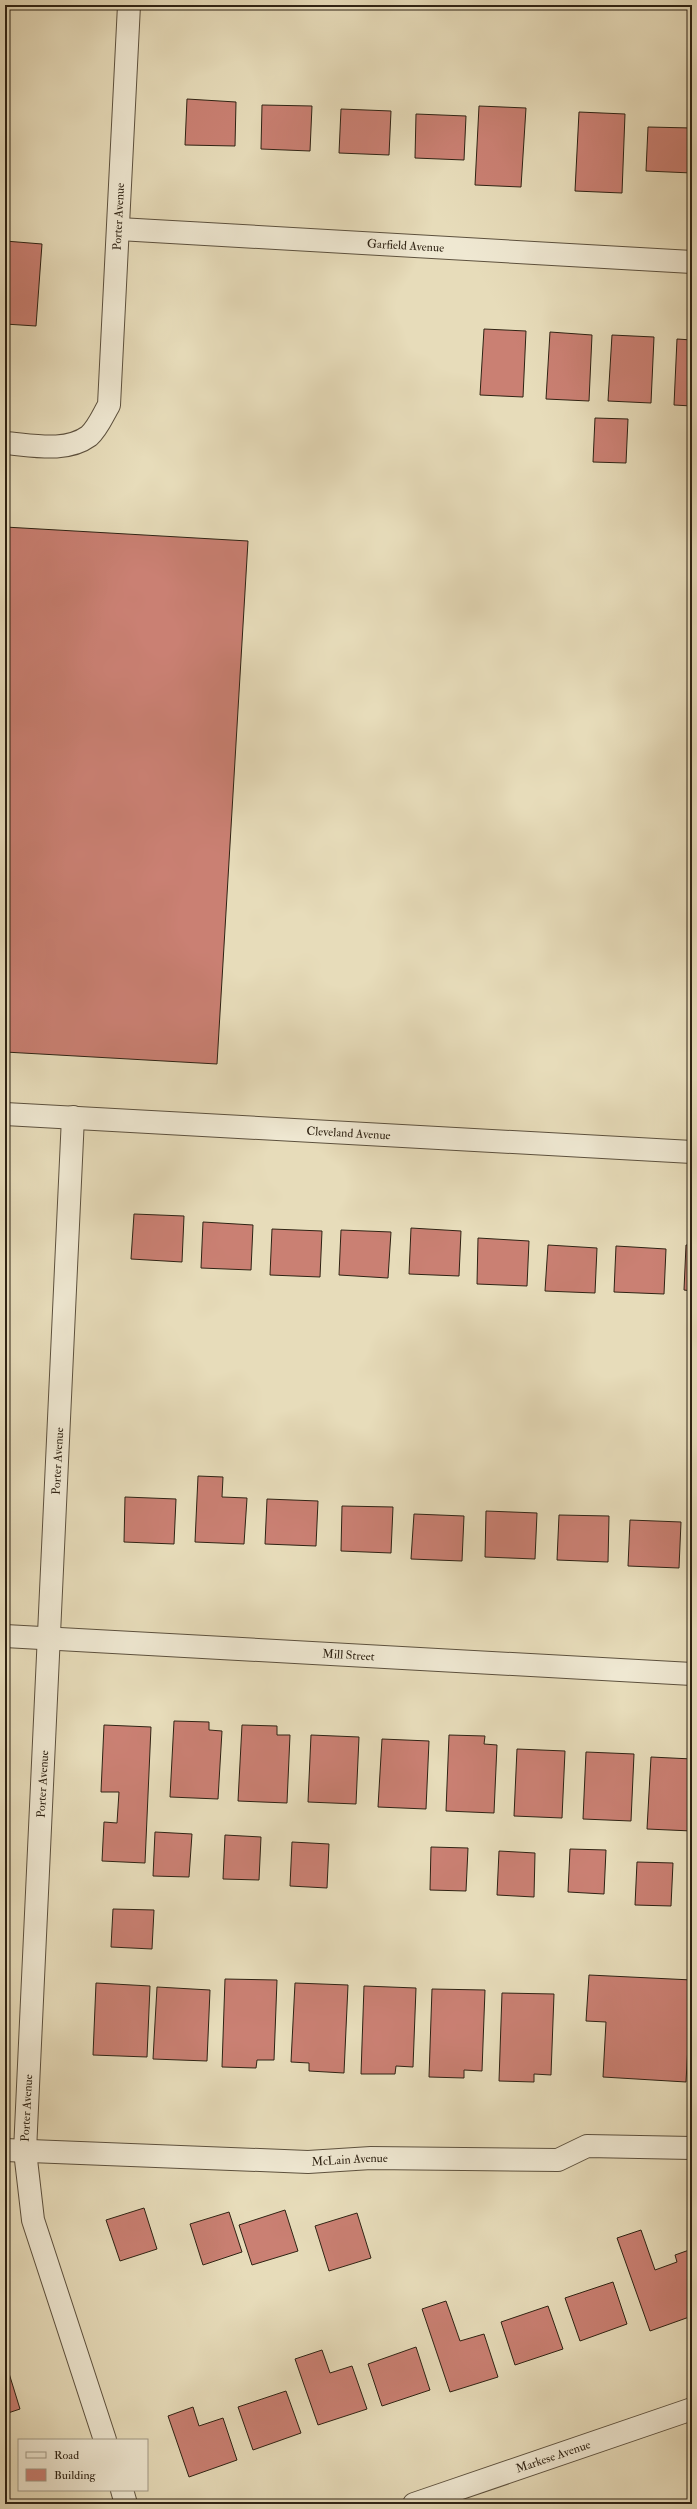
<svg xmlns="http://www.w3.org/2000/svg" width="697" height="2509" viewBox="0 0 697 2509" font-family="'IM FELL Double Pica',serif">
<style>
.building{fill:#ca8073;stroke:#2f2314}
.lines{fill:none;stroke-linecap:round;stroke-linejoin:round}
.minor-casing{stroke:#5d513e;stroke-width:24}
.minor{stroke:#efe8d2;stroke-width:22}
.labels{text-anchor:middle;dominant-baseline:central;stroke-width:4;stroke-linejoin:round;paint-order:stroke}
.street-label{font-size:12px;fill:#2f2314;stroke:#efe8d2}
</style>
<rect width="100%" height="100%" fill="#e7dcba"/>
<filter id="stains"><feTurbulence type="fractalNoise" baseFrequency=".005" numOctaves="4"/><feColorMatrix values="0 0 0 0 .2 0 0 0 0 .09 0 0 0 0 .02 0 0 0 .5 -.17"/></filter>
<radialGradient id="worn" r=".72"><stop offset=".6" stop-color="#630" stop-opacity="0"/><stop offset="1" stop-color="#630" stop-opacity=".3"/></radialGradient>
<!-- building -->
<g class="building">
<path d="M 187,99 L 236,102 L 235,146 L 185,145 Z"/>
<path d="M 262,105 L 312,106 L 310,151 L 261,149 Z"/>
<path d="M 479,106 L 526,108 L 521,187 L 475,185 Z"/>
<path d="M 341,109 L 391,111 L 389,155 L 339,153 Z"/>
<path d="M 579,112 L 625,114 L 622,193 L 575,191 Z"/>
<path d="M 416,114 L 466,116 L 464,160 L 415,158 Z"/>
<path d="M 648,127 L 692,128 L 692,173 L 646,171 Z"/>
<path d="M 5,241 L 42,244 L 36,326 L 5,324 Z"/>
<path d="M 484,329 L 526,331 L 523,397 L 480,395 Z"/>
<path d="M 550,332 L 592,335 L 589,401 L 546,399 Z"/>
<path d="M 612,335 L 654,337 L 651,403 L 608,401 Z"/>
<path d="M 677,339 L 692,340 L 692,406 L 674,405 Z"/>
<path d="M 595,418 L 628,419 L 626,463 L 593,462 Z"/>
<path d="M 5,527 L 248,541 L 217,1064 L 5,1052 Z"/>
<path d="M 134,1214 L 184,1216 L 182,1262 L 131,1259 Z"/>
<path d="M 203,1222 L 253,1225 L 251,1270 L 201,1268 Z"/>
<path d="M 411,1228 L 461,1231 L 459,1276 L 409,1274 Z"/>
<path d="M 272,1229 L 322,1231 L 320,1277 L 270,1275 Z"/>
<path d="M 341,1230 L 391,1232 L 388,1278 L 339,1275 Z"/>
<path d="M 478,1238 L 529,1241 L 527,1286 L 477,1284 Z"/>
<path d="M 548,1245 L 597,1248 L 595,1293 L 545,1291 Z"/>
<path d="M 686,1245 L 692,1245 L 692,1291 L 684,1290 Z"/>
<path d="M 616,1246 L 666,1249 L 664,1294 L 614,1292 Z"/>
<path d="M 198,1476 L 223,1477 L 222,1497 L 247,1498 L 244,1544 L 195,1542 Z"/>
<path d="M 125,1497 L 176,1499 L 174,1544 L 124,1542 Z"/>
<path d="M 267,1499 L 318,1501 L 316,1546 L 265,1544 Z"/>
<path d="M 342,1506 L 393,1507 L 391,1553 L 341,1551 Z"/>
<path d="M 486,1511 L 537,1513 L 535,1559 L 485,1557 Z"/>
<path d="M 414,1514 L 464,1516 L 462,1561 L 411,1559 Z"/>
<path d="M 559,1515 L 609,1516 L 608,1562 L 557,1560 Z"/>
<path d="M 630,1520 L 681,1522 L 679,1568 L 628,1566 Z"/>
<path d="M 174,1721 L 209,1722 L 209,1730 L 222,1731 L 218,1799 L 170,1797 Z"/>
<path d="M 104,1725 L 151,1727 L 145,1863 L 102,1861 L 104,1822 L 117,1823 L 119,1792 L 101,1792 Z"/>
<path d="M 242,1725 L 277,1726 L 277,1735 L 290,1735 L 287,1803 L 238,1801 Z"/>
<path d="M 311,1735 L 359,1737 L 356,1804 L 308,1802 Z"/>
<path d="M 449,1735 L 485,1736 L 484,1744 L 497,1745 L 494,1813 L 446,1811 Z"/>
<path d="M 382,1739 L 429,1741 L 426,1809 L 378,1807 Z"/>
<path d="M 517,1749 L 565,1751 L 562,1818 L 514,1816 Z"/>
<path d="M 586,1752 L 634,1754 L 631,1821 L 583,1819 Z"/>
<path d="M 651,1757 L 692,1759 L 692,1831 L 647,1829 Z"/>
<path d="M 155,1832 L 192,1834 L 189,1877 L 153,1876 Z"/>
<path d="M 225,1835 L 261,1837 L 259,1880 L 223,1879 Z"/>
<path d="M 292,1842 L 329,1844 L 327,1888 L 290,1886 Z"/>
<path d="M 431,1847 L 468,1848 L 466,1891 L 430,1890 Z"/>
<path d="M 570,1849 L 606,1850 L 604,1894 L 568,1892 Z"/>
<path d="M 499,1851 L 535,1853 L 534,1897 L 497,1895 Z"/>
<path d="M 637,1862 L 673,1863 L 671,1906 L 635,1905 Z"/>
<path d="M 113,1909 L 154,1910 L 152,1949 L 111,1947 Z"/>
<path d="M 589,1975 L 692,1980 L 692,2027 L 689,2027 L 686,2082 L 603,2077 L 606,2022 L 586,2021 Z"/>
<path d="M 225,1979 L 277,1980 L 274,2060 L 257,2060 L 256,2068 L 222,2067 Z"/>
<path d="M 96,1983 L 150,1986 L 147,2057 L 93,2055 Z"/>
<path d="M 295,1983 L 348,1985 L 344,2073 L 309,2071 L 309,2063 L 291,2062 Z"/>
<path d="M 364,1986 L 416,1988 L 413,2067 L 396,2066 L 395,2074 L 361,2074 Z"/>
<path d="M 157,1987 L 210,1990 L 207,2061 L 153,2059 Z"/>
<path d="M 432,1989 L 485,1990 L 482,2071 L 464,2070 L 464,2078 L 429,2077 Z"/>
<path d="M 502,1993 L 554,1994 L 551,2075 L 534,2074 L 534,2082 L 499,2081 Z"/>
<path d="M 144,2208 L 157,2249 L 120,2261 L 106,2220 Z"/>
<path d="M 285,2210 L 298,2251 L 252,2265 L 239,2225 Z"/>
<path d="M 229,2212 L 242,2252 L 203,2265 L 190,2224 Z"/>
<path d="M 357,2213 L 371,2258 L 329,2271 L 315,2226 Z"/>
<path d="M 641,2230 L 655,2270 L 677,2262 L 675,2255 L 692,2249 L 692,2316 L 650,2331 L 617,2238 Z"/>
<path d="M 613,2282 L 627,2324 L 580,2341 L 565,2298 Z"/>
<path d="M 446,2301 L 460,2341 L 484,2334 L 498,2377 L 450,2392 L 422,2309 Z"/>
<path d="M 548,2306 L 563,2349 L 515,2365 L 501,2322 Z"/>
<path d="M 416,2347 L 430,2390 L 382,2406 L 368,2364 Z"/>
<path d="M 322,2350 L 330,2373 L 352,2366 L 367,2409 L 318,2425 L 295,2359 Z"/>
<path d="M 8,2370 L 20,2409 L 5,2414 L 5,2371 Z"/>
<path d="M 286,2391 L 301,2433 L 253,2450 L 238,2407 Z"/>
<path d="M 193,2407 L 199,2426 L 223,2418 L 237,2460 L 189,2477 L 168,2416 Z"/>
</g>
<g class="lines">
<!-- minor casing -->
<g class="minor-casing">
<g id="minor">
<path id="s1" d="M 119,229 L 692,262"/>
<path id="s2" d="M 5,443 C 32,445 66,453 89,436 C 98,428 103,415 109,405 L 129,5"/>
<path id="s3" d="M 5,1114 L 692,1152"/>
<path d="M 73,1117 L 25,2151 L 33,2220 L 105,2440"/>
<path id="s4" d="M 5,1636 L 692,1674"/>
<path id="s5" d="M 5,2150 L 308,2162 L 371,2158 L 558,2160 L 587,2146 L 692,2148"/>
<path d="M 122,2490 L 126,2504"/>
<path id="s6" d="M 414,2504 L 692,2409"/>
</g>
</g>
<!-- minor -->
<use href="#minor" class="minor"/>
</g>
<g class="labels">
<!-- street labels -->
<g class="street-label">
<text stroke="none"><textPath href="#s2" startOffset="312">Porter Avenue</textPath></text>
<text stroke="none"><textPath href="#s1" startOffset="287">Garfield Avenue</textPath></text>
<text stroke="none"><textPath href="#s3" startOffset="344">Cleveland Avenue</textPath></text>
<text transform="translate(58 1461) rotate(-87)">Porter Avenue</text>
<text stroke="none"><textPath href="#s4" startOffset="344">Mill Street</textPath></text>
<text transform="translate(43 1784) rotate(-87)">Porter Avenue</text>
<text transform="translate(27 2108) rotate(-87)">Porter Avenue</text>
<text stroke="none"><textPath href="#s5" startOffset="345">McLain Avenue</textPath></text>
<text stroke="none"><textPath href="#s6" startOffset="147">Markese Avenue</textPath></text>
</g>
</g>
<!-- margin -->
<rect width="697" height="2509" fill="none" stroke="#e7dcba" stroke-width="20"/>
<rect x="6" y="6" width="685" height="2497" fill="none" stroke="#2f2314" stroke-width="2"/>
<rect x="10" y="10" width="677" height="2489" fill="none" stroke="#2f2314"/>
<!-- legend -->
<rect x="18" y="2439" width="130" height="52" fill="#efe8d2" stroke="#a29986"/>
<rect x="26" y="2452" width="20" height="6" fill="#efe8d2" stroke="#a29986"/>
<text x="54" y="2459" font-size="12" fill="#2f2314">Road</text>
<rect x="26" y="2469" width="20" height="12" fill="#ca8073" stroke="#a29986"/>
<text x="54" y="2479" font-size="12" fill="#2f2314">Building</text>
<rect width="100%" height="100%" filter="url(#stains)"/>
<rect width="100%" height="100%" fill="url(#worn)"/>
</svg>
